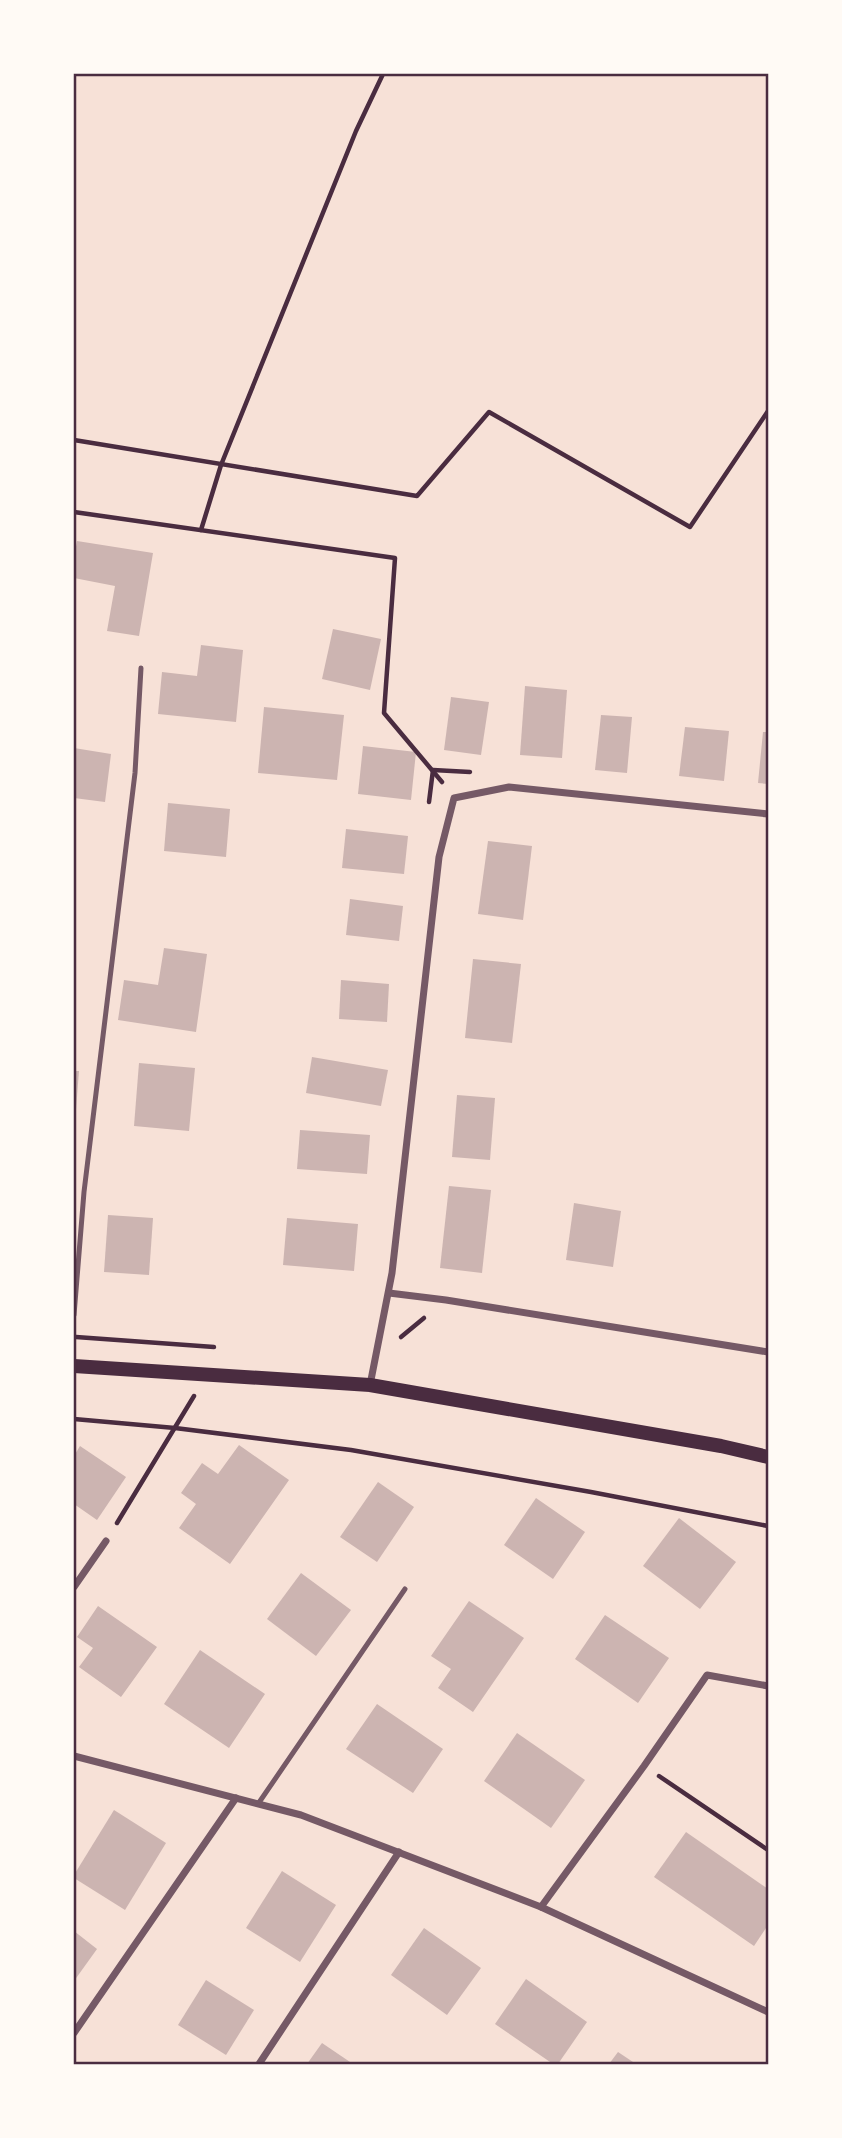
<svg xmlns="http://www.w3.org/2000/svg" width="842" height="2138" viewBox="0 0 842 2138" font-family="Manrope,sans-serif">
<style>
.building{fill:#ccb4b1}
.lines{fill:none;stroke-linecap:round;stroke-linejoin:round}
.path{stroke:#4a2c40;stroke-width:4.5}
.service{stroke:#755966;stroke-width:5}
.minor{stroke:#755966;stroke-width:7}
.secondary{stroke:#4a2c40;stroke-width:14}
.neatline{fill:none;stroke:#4a2c40;stroke-width:2.5}
</style>
<rect width="100%" height="100%" fill="#f7e1d7"/>
<!-- building -->
<g class="building">
<path d="M 77,541 L 153,553 L 139,636 L 107,631 L 115,586 L 74,578 L 74,558 Z"/>
<path d="M 333,629 L 381,639 L 370,690 L 322,679 Z"/>
<path d="M 201,645 L 243,650 L 236,722 L 158,714 L 162,672 L 197,676 Z"/>
<path d="M 525,686 L 567,690 L 562,758 L 520,755 Z"/>
<path d="M 451,697 L 489,702 L 481,755 L 444,750 Z"/>
<path d="M 264,707 L 344,715 L 337,780 L 258,773 Z"/>
<path d="M 601,715 L 632,717 L 627,773 L 595,770 Z"/>
<path d="M 685,727 L 729,731 L 724,781 L 679,776 Z"/>
<path d="M 763,732 L 768,732 L 768,784 L 758,783 Z"/>
<path d="M 363,746 L 416,752 L 411,800 L 358,794 Z"/>
<path d="M 74,748 L 111,754 L 105,802 L 74,798 Z"/>
<path d="M 168,803 L 230,809 L 226,857 L 164,851 Z"/>
<path d="M 346,829 L 408,836 L 404,874 L 342,868 Z"/>
<path d="M 488,841 L 532,846 L 523,920 L 478,914 Z"/>
<path d="M 350,899 L 403,906 L 399,941 L 346,935 Z"/>
<path d="M 164,948 L 207,954 L 196,1032 L 118,1020 L 124,980 L 158,985 Z"/>
<path d="M 473,959 L 521,964 L 512,1043 L 465,1038 Z"/>
<path d="M 341,980 L 389,984 L 387,1022 L 339,1019 Z"/>
<path d="M 312,1057 L 388,1070 L 381,1106 L 306,1093 Z"/>
<path d="M 139,1063 L 195,1068 L 189,1131 L 134,1126 Z"/>
<path d="M 74,1071 L 79,1071 L 75,1122 L 74,1122 Z"/>
<path d="M 457,1095 L 495,1098 L 490,1160 L 452,1157 Z"/>
<path d="M 300,1130 L 370,1135 L 367,1174 L 297,1169 Z"/>
<path d="M 449,1186 L 491,1190 L 482,1273 L 440,1268 Z"/>
<path d="M 574,1203 L 621,1211 L 613,1267 L 566,1260 Z"/>
<path d="M 108,1215 L 153,1218 L 149,1275 L 104,1272 Z"/>
<path d="M 287,1218 L 358,1224 L 354,1271 L 283,1265 Z"/>
<path d="M 239,1445 L 289,1480 L 230,1564 L 179,1528 L 196,1504 L 181,1493 L 202,1463 L 218,1474 Z"/>
<path d="M 80,1446 L 126,1477 L 97,1520 L 74,1504 L 74,1456 Z"/>
<path d="M 378,1482 L 414,1507 L 377,1562 L 340,1537 Z"/>
<path d="M 536,1498 L 585,1532 L 553,1579 L 504,1545 Z"/>
<path d="M 679,1518 L 736,1562 L 700,1609 L 643,1566 Z"/>
<path d="M 301,1573 L 351,1610 L 316,1656 L 267,1619 Z"/>
<path d="M 469,1601 L 524,1638 L 473,1712 L 438,1688 L 451,1669 L 431,1656 Z"/>
<path d="M 98,1606 L 157,1647 L 121,1697 L 79,1667 L 93,1648 L 77,1637 Z"/>
<path d="M 605,1615 L 669,1658 L 638,1703 L 575,1659 Z"/>
<path d="M 200,1650 L 265,1694 L 229,1748 L 164,1704 Z"/>
<path d="M 377,1704 L 443,1749 L 413,1793 L 346,1749 Z"/>
<path d="M 517,1733 L 585,1780 L 551,1828 L 484,1781 Z"/>
<path d="M 114,1810 L 166,1843 L 125,1910 L 74,1878 L 74,1875 Z"/>
<path d="M 686,1832 L 768,1889 L 768,1925 L 754,1946 L 654,1877 Z"/>
<path d="M 282,1871 L 336,1905 L 300,1962 L 246,1928 Z"/>
<path d="M 424,1928 L 481,1968 L 447,2015 L 391,1975 Z"/>
<path d="M 74,1931 L 97,1949 L 74,1981 Z"/>
<path d="M 526,1979 L 587,2022 L 558,2064 L 553,2064 L 495,2024 Z"/>
<path d="M 206,1980 L 254,2010 L 226,2055 L 178,2025 Z"/>
<path d="M 322,2043 L 353,2064 L 307,2064 Z"/>
<path d="M 618,2052 L 636,2064 L 609,2064 Z"/>
</g>
<g class="lines">
<!-- path -->
<g class="path">
<path d="M 74,440 L 417,496 L 489,412 L 690,527 L 768,411"/>
<path d="M 74,512 L 395,558 L 384,713 L 442,782"/>
<path d="M 201,530 L 221,465 L 356,131 L 383,74"/>
<path d="M 429,802 L 433,770 L 470,772"/>
<path d="M 76,1337 L 214,1347"/>
<path d="M 401,1337 L 424,1318"/>
<path d="M 74,1419 L 175,1428 L 351,1450 L 591,1492 L 768,1526"/>
<path d="M 117,1523 L 194,1396"/>
<path d="M 659,1776 L 768,1850"/>
</g>
<!-- service -->
<g class="service">
<path d="M 74,1315 L 84,1192 L 135,773 L 141,668"/>
<path d="M 258,1804 L 405,1589"/>
</g>
<!-- minor -->
<g class="minor">
<path d="M 389,1293 L 446,1300 L 768,1352"/>
<path d="M 370,1385 L 392,1273 L 439,857 L 454,798 L 509,787 L 768,814"/>
<path d="M 74,1587 L 106,1541"/>
<path d="M 74,1756 L 301,1815 L 541,1907 L 768,2012"/>
<path d="M 541,1907 L 644,1766 L 707,1675 L 768,1686"/>
<path d="M 74,2033 L 236,1798"/>
<path d="M 259,2064 L 399,1852"/>
</g>
<!-- secondary -->
<path class="secondary" d="M 74,1366 L 370,1385 L 721,1446 L 768,1457"/>
</g>
<!-- border -->
<rect width="842" height="2138" fill="none" stroke="#fffaf5" stroke-width="150"/>
<rect x="75" y="75" width="692" height="1988" class="neatline"/>
</svg>
